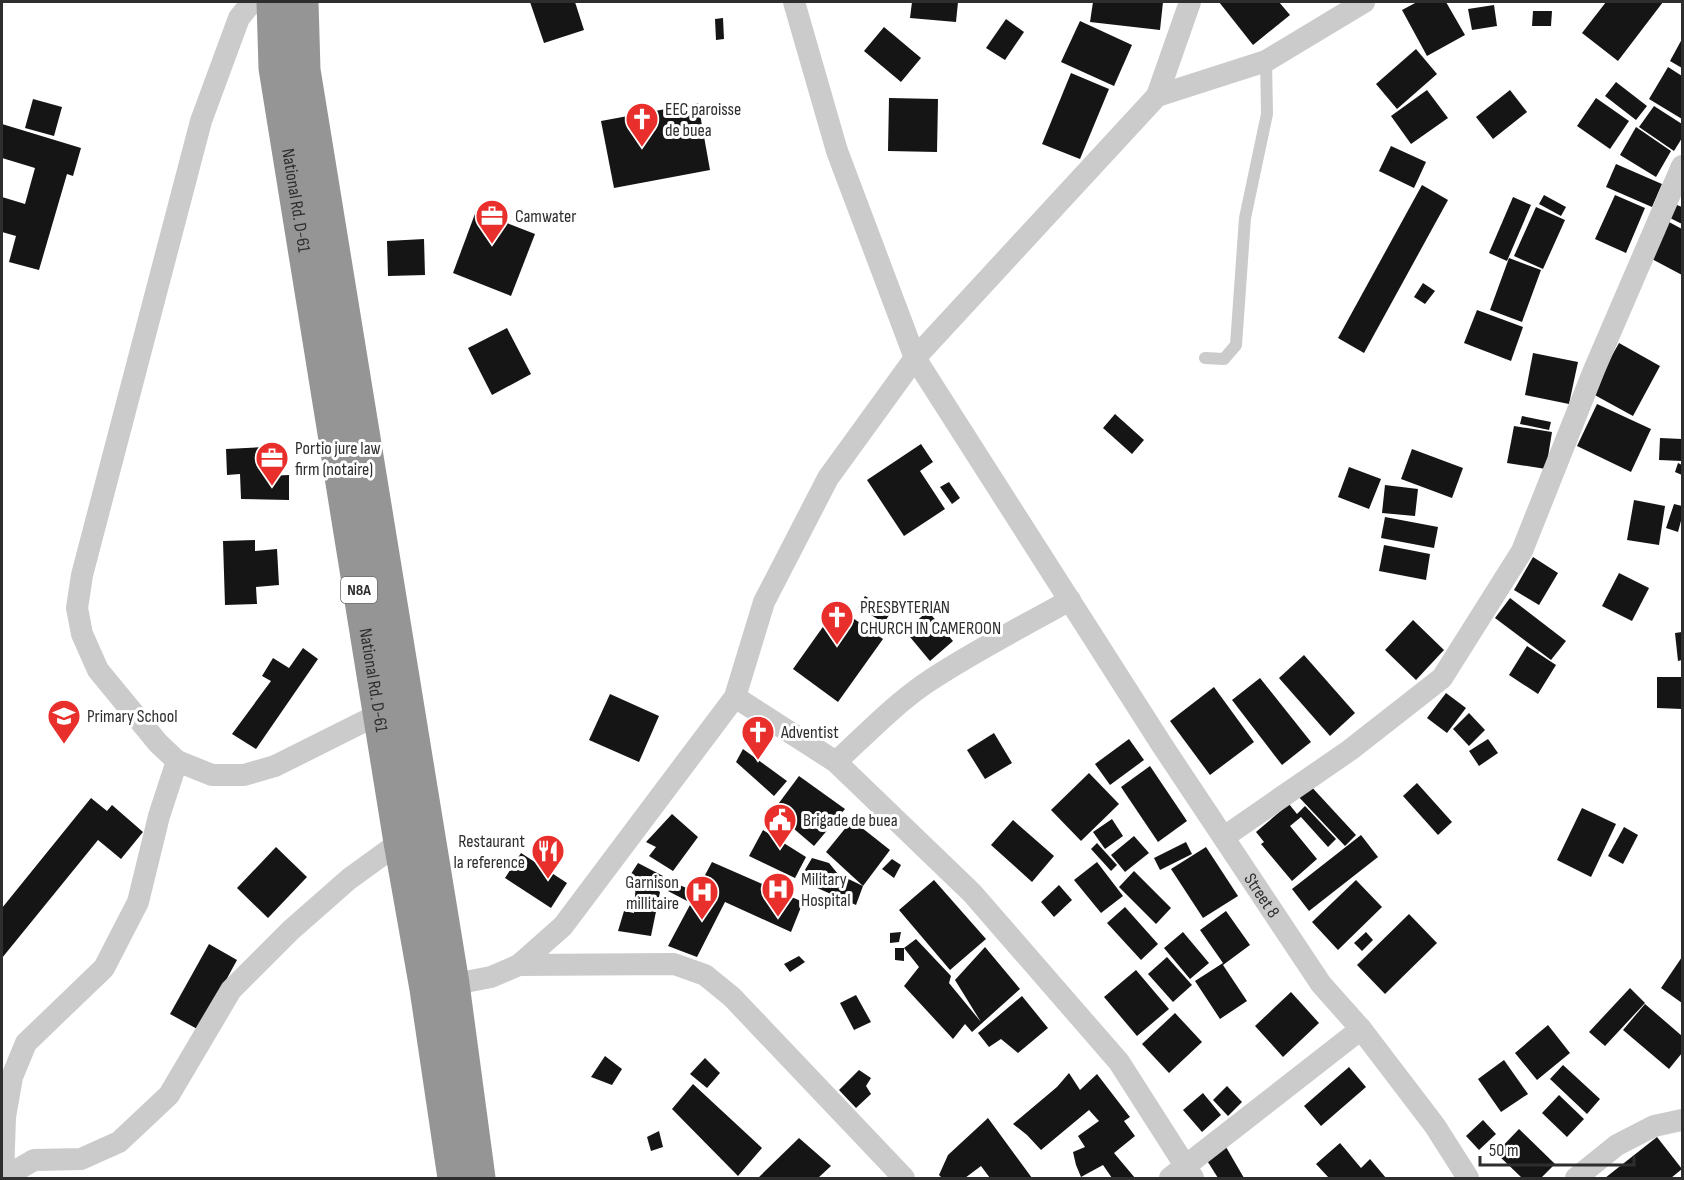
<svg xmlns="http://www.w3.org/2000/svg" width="1684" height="1180" viewBox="0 0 1684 1180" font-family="'Sofia Sans Condensed',sans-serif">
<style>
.building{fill:#151515}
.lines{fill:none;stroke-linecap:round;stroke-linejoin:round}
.lane{stroke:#cbcbcb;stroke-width:12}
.street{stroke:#cbcbcb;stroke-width:22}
.highway{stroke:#959595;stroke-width:33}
.labels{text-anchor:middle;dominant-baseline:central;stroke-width:6;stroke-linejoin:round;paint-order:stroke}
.shield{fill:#fff;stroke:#6d6d6d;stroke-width:1.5}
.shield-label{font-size:16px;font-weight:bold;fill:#2e2e2e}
.poi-label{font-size:18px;fill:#2e2e2e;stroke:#fff;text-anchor:start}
.street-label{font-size:18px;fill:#2e2e2e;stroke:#fff}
</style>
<rect width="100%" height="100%" fill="#fff"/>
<!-- building -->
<g class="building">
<path d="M 530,2 L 575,2 L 584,30 L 544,43 Z"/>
<path d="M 912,2 L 958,2 L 956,22 L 910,18 Z"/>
<path d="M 1093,2 L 1163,2 L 1160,30 L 1090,22 Z"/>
<path d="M 1219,2 L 1279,2 L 1290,15 L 1253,45 Z"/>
<path d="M 1417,2 L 1446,2 L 1465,35 L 1427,56 L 1402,10 Z"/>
<path d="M 1606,2 L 1663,2 L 1618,61 L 1582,33 Z"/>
<path d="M 1494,5 L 1497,26 L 1472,30 L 1468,9 Z"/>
<path d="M 1533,11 L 1552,11 L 1551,26 L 1532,26 Z"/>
<path d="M 723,18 L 724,39 L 716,40 L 715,19 Z"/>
<path d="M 1006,19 L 1024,32 L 1005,60 L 986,48 Z"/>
<path d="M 1080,21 L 1132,45 L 1114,86 L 1061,62 Z"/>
<path d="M 884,27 L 921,58 L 901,82 L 864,51 Z"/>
<path d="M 1682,39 L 1682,68 L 1670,61 Z"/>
<path d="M 1416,49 L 1437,74 L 1397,109 L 1376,84 Z"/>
<path d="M 1668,67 L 1682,76 L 1682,119 L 1649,99 Z"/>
<path d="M 1071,73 L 1109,89 L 1080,159 L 1042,144 Z"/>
<path d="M 1616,82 L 1647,106 L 1636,120 L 1605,96 Z"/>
<path d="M 1427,90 L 1448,118 L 1411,144 L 1391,116 Z"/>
<path d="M 1510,90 L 1527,112 L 1493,139 L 1476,117 Z"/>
<path d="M 889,98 L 938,99 L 937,152 L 888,151 Z"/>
<path d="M 1596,98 L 1629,121 L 1610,149 L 1577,126 Z"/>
<path d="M 33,99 L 62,107 L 54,136 L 25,128 Z"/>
<path d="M 698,103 L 710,170 L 614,188 L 601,121 Z"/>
<path d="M 1654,106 L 1682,124 L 1682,138 L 1674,151 L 1639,127 Z"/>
<path d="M 2,124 L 81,148 L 73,176 L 67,174 L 39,270 L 9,262 L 16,236 L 2,232 L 2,197 L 25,204 L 35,168 L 2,158 Z"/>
<path d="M 1636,127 L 1671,151 L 1656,177 L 1620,155 Z"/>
<path d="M 1391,146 L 1426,162 L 1414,188 L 1379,171 Z"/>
<path d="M 1616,164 L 1662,184 L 1652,207 L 1606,187 Z"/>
<path d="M 1422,185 L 1448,200 L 1364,353 L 1338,338 Z"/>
<path d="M 1544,195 L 1566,207 L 1561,216 L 1539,204 Z"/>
<path d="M 1615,195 L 1645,208 L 1626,253 L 1595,239 Z"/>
<path d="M 1513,197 L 1531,205 L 1507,261 L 1489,253 Z"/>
<path d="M 1677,205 L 1682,207 L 1682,224 L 1670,218 Z"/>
<path d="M 1536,207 L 1565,220 L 1543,269 L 1514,256 Z"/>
<path d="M 476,211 L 535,234 L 511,296 L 453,273 Z"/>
<path d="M 1669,222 L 1682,229 L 1682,275 L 1650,258 Z"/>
<path d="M 424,239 L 425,275 L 388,276 L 387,241 Z"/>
<path d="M 1509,258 L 1541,270 L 1522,322 L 1490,310 Z"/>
<path d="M 1423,283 L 1435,291 L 1425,304 L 1414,297 Z"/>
<path d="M 1477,310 L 1523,327 L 1511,361 L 1464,343 Z"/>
<path d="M 507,328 L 531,374 L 492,395 L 468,348 Z"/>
<path d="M 1619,343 L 1660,366 L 1633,416 L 1591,393 Z"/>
<path d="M 1533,353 L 1578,362 L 1569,404 L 1525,395 Z"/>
<path d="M 1597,404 L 1651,429 L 1631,472 L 1577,446 Z"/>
<path d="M 1115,414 L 1144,440 L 1132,454 L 1103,428 Z"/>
<path d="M 1522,416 L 1551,422 L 1549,430 L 1520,424 Z"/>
<path d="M 1514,426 L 1552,432 L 1546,469 L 1507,463 Z"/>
<path d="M 1660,438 L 1682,439 L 1682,461 L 1659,460 Z"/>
<path d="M 921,444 L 933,462 L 920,471 L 945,509 L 904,536 L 867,480 Z"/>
<path d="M 265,447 L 266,476 L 289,475 L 289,500 L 241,499 L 240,474 L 227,475 L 226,449 Z"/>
<path d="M 1412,449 L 1463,468 L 1452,498 L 1401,479 Z"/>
<path d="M 1678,463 L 1682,465 L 1682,475 L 1675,472 Z"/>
<path d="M 1349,467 L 1381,479 L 1369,509 L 1338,497 Z"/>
<path d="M 949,482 L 960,498 L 952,504 L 940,487 Z"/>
<path d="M 1385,485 L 1418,489 L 1415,516 L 1382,513 Z"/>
<path d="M 1634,500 L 1665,506 L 1659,545 L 1627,540 Z"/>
<path d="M 1674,504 L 1682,506 L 1682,517 L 1678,532 L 1666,528 Z"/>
<path d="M 1385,517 L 1438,527 L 1434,548 L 1381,538 Z"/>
<path d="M 255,540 L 255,551 L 277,549 L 279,585 L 256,587 L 257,604 L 225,605 L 223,541 Z"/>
<path d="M 1384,545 L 1430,554 L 1426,580 L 1379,571 Z"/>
<path d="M 1533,557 L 1558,573 L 1539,605 L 1514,590 Z"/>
<path d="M 1619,573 L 1649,588 L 1632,621 L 1602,606 Z"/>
<path d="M 865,596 L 891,612 L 884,623 L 858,607 Z"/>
<path d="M 1510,598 L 1566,641 L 1551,660 L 1495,618 Z"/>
<path d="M 837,607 L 883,639 L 838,702 L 793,669 Z"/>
<path d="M 928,611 L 953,641 L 930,661 L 905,631 Z"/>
<path d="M 1413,620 L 1444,650 L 1416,680 L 1385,650 Z"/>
<path d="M 1682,632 L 1682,660 L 1678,661 L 1675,633 Z"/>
<path d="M 1527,646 L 1556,665 L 1538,694 L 1509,675 Z"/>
<path d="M 303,648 L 318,659 L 256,749 L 232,734 L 271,681 L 262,676 L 273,658 L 289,668 Z"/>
<path d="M 1304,655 L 1355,713 L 1330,736 L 1279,678 Z"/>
<path d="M 1657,677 L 1682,677 L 1682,709 L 1657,708 Z"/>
<path d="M 1260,678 L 1311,742 L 1282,765 L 1232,700 Z"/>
<path d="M 1214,687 L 1254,742 L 1210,775 L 1170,721 Z"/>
<path d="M 1446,693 L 1466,708 L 1447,733 L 1427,718 Z"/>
<path d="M 610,694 L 659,716 L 639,762 L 589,740 Z"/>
<path d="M 1469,713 L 1485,730 L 1469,746 L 1453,729 Z"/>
<path d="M 994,733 L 1012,763 L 985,779 L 967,750 Z"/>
<path d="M 1129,739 L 1144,760 L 1110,785 L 1095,764 Z"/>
<path d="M 1488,739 L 1498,753 L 1479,766 L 1469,751 Z"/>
<path d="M 743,749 L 787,781 L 774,796 L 736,762 Z"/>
<path d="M 1150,766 L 1187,821 L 1158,842 L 1121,787 Z"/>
<path d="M 1089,773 L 1119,804 L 1081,841 L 1051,810 Z"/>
<path d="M 799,776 L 845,809 L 814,846 L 773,811 Z"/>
<path d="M 1308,783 L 1356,835 L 1345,846 L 1296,794 Z"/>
<path d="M 1417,783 L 1452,822 L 1438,835 L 1403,796 Z"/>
<path d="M 91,798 L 107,811 L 112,805 L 143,832 L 121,859 L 98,840 L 2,958 L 2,908 Z"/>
<path d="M 1289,804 L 1297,814 L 1305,806 L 1336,839 L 1328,847 L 1301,817 L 1290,826 L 1317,859 L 1292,881 L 1261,844 L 1264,842 L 1256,832 Z"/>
<path d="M 1582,808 L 1616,824 L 1591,877 L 1557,860 Z"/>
<path d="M 672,814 L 698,837 L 673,871 L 649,856 L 656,847 L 646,842 Z"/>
<path d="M 1112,819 L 1123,836 L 1105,849 L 1093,832 Z"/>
<path d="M 852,820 L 890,850 L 863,886 L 826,852 Z"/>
<path d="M 1013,820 L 1054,856 L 1032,882 L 991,845 Z"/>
<path d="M 1624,827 L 1638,835 L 1623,864 L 1608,856 Z"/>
<path d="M 763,830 L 806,857 L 795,878 L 749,856 Z"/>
<path d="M 1361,835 L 1378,857 L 1309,911 L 1292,889 Z"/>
<path d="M 1134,836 L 1149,853 L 1125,872 L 1111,855 Z"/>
<path d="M 1186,842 L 1192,854 L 1160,870 L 1154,858 Z"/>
<path d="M 1097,843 L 1117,865 L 1111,871 L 1091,849 Z"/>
<path d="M 276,847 L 307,877 L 268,918 L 237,888 Z"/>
<path d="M 1206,847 L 1238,896 L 1203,918 L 1171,869 Z"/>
<path d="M 521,853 L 567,883 L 551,908 L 505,878 Z"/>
<path d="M 812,858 L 829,863 L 838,874 L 863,886 L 856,905 L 799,880 Z"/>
<path d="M 892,859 L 901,865 L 894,878 L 882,869 Z"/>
<path d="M 712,862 L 803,902 L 791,932 L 725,902 L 697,957 L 668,946 L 691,903 L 666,890 L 670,881 L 696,892 Z"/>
<path d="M 1097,862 L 1123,896 L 1101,913 L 1074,880 Z"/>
<path d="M 638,863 L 663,876 L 655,889 L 660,892 L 651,936 L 618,931 L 624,911 L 634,913 L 636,880 L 629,877 Z"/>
<path d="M 1134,871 L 1171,908 L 1156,924 L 1119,887 Z"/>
<path d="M 934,880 L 986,939 L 950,970 L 899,910 Z"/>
<path d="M 1356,880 L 1382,907 L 1338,950 L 1312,922 Z"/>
<path d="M 1059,885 L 1072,900 L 1054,917 L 1041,902 Z"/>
<path d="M 1125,907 L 1158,944 L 1141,960 L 1107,923 Z"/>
<path d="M 1226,911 L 1250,945 L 1223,965 L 1247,1001 L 1220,1019 L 1195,981 L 1223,963 L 1200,930 Z"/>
<path d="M 1409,914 L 1437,943 L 1385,994 L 1357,965 Z"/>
<path d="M 901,932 L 899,942 L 890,943 L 890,933 Z"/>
<path d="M 1183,932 L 1209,963 L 1190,979 L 1164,948 Z"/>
<path d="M 1366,932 L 1373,940 L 1362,951 L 1354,943 Z"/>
<path d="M 916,939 L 951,976 L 949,983 L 981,1022 L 955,980 L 985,947 L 1020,989 L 972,1032 L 965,1024 L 953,1039 L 904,986 L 919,967 L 904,948 Z"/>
<path d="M 209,944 L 237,960 L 199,1030 L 170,1014 Z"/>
<path d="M 895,948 L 904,948 L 904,961 L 895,960 Z"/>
<path d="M 799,956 L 805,962 L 790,972 L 784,964 Z"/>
<path d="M 1167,957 L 1192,985 L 1173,1002 L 1148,974 Z"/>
<path d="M 1682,957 L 1682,1003 L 1661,988 Z"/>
<path d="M 1136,970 L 1169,1009 L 1137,1036 L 1104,997 Z"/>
<path d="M 1630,988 L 1645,1003 L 1605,1046 L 1589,1032 Z"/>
<path d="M 1291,992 L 1319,1023 L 1283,1057 L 1255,1026 Z"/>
<path d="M 856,995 L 871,1022 L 854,1030 L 840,1003 Z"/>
<path d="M 1022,996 L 1048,1028 L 1018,1053 L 1001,1039 L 989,1047 L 978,1033 Z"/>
<path d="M 1645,1004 L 1682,1036 L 1682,1053 L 1669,1069 L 1623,1030 Z"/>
<path d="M 1175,1013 L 1202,1042 L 1169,1073 L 1142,1044 Z"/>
<path d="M 1548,1025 L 1570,1053 L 1537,1080 L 1515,1053 Z"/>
<path d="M 605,1056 L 622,1069 L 612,1085 L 591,1077 Z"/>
<path d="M 705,1058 L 720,1073 L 707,1088 L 690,1074 Z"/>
<path d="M 1504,1060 L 1528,1094 L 1501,1112 L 1478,1079 Z"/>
<path d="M 1563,1065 L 1600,1099 L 1587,1114 L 1550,1079 Z"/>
<path d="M 1349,1067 L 1366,1087 L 1321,1126 L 1304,1106 Z"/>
<path d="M 859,1070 L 871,1078 L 866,1086 L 871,1094 L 856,1108 L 839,1090 Z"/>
<path d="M 1069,1073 L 1080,1090 L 1097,1074 L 1130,1117 L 1124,1121 L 1135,1136 L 1114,1153 L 1135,1178 L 1112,1178 L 1103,1165 L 1081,1177 L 1076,1165 L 1073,1152 L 1085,1147 L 1078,1136 L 1099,1121 L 1089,1110 L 1041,1150 L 1027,1135 L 1013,1124 L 1057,1087 Z"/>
<path d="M 693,1084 L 762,1148 L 738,1176 L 672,1109 Z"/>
<path d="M 1227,1086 L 1242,1102 L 1228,1116 L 1213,1100 Z"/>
<path d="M 1203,1093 L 1221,1115 L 1202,1132 L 1183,1110 Z"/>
<path d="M 1559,1095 L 1584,1119 L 1567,1137 L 1542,1113 Z"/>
<path d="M 988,1118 L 1032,1178 L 990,1178 L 981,1166 L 965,1178 L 942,1178 L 939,1175 L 948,1155 Z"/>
<path d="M 1483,1120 L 1496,1134 L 1479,1150 L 1466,1136 Z"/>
<path d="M 1519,1129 L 1555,1164 L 1541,1178 L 1522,1178 L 1496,1153 Z"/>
<path d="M 659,1131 L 663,1147 L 651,1151 L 647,1137 Z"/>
<path d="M 1657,1137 L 1682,1169 L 1671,1178 L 1605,1178 Z"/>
<path d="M 799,1138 L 831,1166 L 818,1178 L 758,1178 Z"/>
<path d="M 1340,1143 L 1361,1168 L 1370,1159 L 1386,1178 L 1329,1178 L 1316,1164 Z"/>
<path d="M 1226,1147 L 1244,1178 L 1218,1178 L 1206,1159 Z"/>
</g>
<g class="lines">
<!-- lane -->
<path class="lane" d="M 1205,358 L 1224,359 L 1236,345 L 1245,218 L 1267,114 L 1266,61"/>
<!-- street -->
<g class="street">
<path d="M 252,2 L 239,18 L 201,121 L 82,575 L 77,608 L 82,634 L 98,670 L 158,743 L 177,761 L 212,775 L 244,775 L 275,766 L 379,714"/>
<path id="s1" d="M 794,2 L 837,151 L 915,358 L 1162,745 L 1321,984 L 1361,1029 L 1435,1126 L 1468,1178"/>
<path d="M 1157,96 L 1190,2"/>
<path d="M 735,697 L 836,762 L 972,893 L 1119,1062 L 1193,1178"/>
<path d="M 836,762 C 865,735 894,705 926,683 C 972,652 1022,627 1070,600"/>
<path d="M 1224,837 L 1350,750 L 1442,678 L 1522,551 L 1594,370 L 1682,166"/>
<path d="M 519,965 L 674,964 L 705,975 L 732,997 L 904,1178"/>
<path d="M 439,987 L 491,977 L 519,965 L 563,926 L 735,697 L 764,602 L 828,478 L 915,358 L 1157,96 L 1266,61 L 1364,2"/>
<path d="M 3,1178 L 34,1160 L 81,1159 L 119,1142 L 169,1095 L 231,990 L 291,930 L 349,879 L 400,842"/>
<path d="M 3,1178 L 5,1117 L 12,1077 L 26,1043 L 104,968 L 138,902 L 159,816 L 177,761"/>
<path d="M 1170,1178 L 1361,1029"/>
<path d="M 1576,1178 L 1617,1145 L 1654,1126 L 1682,1120"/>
</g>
<!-- highway -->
<g class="highway">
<path id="s2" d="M 273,2 L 275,68 L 400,842 L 426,989 L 454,1178"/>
<path d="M 302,2 L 304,70 L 453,984 L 479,1178"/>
</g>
</g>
<!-- icons -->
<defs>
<g id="church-pin" transform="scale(1.725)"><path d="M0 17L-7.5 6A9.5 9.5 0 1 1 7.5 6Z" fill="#e92f2b" stroke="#fff"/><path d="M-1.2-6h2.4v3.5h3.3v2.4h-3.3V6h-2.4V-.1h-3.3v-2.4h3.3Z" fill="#fff"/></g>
<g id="office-pin" transform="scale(1.725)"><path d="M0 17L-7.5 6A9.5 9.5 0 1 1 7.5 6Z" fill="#e92f2b" stroke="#fff"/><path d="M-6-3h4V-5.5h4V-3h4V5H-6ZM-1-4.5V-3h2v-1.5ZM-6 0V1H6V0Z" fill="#fff"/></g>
<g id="school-pin" transform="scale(1.725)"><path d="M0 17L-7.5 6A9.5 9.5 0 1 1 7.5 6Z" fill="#e92f2b" stroke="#fff"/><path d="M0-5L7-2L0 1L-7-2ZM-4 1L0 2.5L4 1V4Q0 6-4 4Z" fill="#fff"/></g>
<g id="civic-pin" transform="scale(1.725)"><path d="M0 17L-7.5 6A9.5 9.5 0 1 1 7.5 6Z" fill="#e92f2b" stroke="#fff"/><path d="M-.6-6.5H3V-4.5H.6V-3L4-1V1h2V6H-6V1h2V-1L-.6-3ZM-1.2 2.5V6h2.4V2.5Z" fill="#fff"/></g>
<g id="restaurant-pin" transform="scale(1.725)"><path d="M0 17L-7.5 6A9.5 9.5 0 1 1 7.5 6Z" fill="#e92f2b" stroke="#fff"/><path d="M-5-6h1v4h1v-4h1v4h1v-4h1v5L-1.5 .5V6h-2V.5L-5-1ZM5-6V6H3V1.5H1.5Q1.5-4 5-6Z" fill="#fff"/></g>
<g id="hospital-pin" transform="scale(1.725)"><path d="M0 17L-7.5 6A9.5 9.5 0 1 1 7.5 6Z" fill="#e92f2b" stroke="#fff"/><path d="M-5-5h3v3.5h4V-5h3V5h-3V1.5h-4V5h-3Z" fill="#fff"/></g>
</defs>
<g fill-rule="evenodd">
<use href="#church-pin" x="642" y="119"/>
<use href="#office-pin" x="492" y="216"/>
<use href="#office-pin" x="272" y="458"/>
<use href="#church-pin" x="837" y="617"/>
<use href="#school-pin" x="64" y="716"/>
<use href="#church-pin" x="758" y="732"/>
<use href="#civic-pin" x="780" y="820"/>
<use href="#restaurant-pin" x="548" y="851"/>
<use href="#hospital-pin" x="778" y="889"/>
<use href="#hospital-pin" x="702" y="892"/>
</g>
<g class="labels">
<!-- shield labels -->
<rect class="shield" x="341" y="577" width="36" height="26" rx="4.5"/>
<g class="shield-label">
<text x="359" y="590">N8A</text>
</g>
<!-- poi labels -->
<g class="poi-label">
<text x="665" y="109">EEC paroisse<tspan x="665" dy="21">de buea</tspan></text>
<text x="515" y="216">Camwater</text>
<text x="295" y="448">Portio jure law<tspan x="295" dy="21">firm (notaire)</tspan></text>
<text x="860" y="607">PRESBYTERIAN<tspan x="860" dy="21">CHURCH IN CAMEROON</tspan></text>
<text x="87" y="716">Primary School</text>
<text x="781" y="732">Adventist</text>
<text x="803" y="820">Brigade de buea</text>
<text x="525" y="841" text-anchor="end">Restaurant<tspan x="525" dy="21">la reference</tspan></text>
<text x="801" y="879">Military<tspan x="801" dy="21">Hospital</tspan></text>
<text x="679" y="882" text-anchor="end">Garnison<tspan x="679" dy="21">millitaire</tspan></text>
</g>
<!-- street labels -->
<g class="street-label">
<text stroke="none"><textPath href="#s2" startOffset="200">National Rd. D-61</textPath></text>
<text stroke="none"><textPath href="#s2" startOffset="686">National Rd. D-61</textPath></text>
<text stroke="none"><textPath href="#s1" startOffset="1016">Street 8</textPath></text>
</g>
</g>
<!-- border -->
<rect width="1684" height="1180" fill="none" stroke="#2e2e2e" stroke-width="6"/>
<!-- scale -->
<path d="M1480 1156v9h154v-9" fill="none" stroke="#2e2e2e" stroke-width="3"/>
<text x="1489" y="1156" font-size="18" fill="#2e2e2e" stroke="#ffffff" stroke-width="4.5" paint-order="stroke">50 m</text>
</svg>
